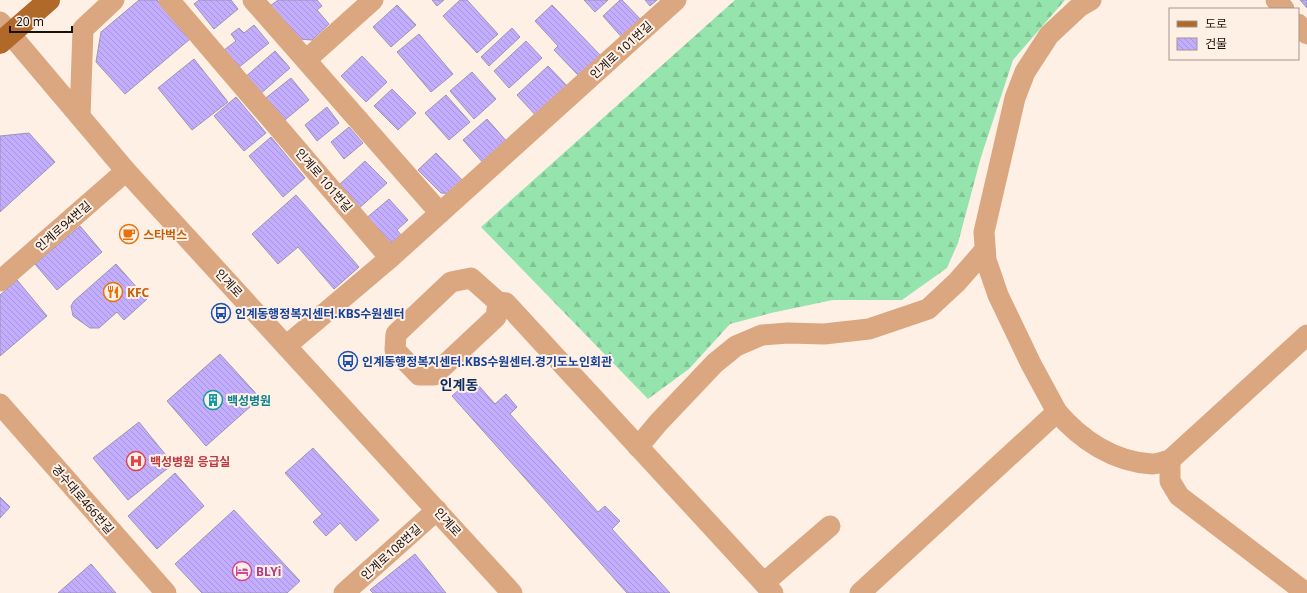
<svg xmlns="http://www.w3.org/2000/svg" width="1307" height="593" viewBox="0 0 1307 593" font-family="'Noto Sans','Noto Sans KR',sans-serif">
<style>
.forest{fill:url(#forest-firs)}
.building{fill:url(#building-back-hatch);stroke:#9c96ae}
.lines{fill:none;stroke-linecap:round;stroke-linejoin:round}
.minor{stroke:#daa781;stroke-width:21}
.major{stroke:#b1692a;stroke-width:22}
.labels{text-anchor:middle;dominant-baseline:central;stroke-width:4;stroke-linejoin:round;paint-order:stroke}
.street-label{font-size:12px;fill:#18100b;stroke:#fff0e6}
.food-label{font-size:12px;font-weight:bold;fill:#c56008;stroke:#fff0e6;text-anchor:start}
.transit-label{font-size:12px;font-weight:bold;fill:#164399;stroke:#fff0e6;text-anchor:start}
.culture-label{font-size:12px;font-weight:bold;fill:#0d838f;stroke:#fff0e6;text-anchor:start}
.health-label{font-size:12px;font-weight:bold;fill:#be3a42;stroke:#fff0e6;text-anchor:start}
.hotel-label{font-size:12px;font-weight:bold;fill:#b23c85;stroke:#fff0e6;text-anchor:start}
.quarter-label{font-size:14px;font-weight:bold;fill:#0a2d60;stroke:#fff0e6}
</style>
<defs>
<pattern id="forest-firs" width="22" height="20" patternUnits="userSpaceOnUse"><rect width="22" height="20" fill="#96e4ad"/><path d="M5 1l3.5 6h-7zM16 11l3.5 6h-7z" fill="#81c394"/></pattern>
<pattern id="building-back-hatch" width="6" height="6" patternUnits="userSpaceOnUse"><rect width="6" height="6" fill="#c3adff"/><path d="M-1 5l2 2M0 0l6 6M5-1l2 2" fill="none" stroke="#a794d9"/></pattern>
</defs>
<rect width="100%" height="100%" fill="#fff0e6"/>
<!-- forest -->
<path class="forest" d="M 735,0 L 1065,0 L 1013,60 L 981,157 L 958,243 L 947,268 L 902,300 L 833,300 L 771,313 L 730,324 L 689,369 L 648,399 L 481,227 Z"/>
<!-- building -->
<g class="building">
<path d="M 139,0 L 157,0 L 190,39 L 125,94 L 96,62 L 101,32 Z"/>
<path d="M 199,0 L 231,0 L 238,9 L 214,29 L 194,4 Z"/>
<path d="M 278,0 L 317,0 L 322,6 L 317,10 L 329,24 L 312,40 L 299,39 L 270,6 Z"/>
<path d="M 432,0 L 444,0 L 437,6 Z"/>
<path d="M 460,0 L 467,0 L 498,34 L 477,53 L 443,16 Z"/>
<path d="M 584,0 L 608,0 L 595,12 Z"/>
<path d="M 620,0 L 622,0 L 644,23 L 625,41 L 603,16 Z"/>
<path d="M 645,0 L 657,0 L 650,6 Z"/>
<path d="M 1300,0 L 1307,0 L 1307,8 Z"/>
<path d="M 397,5 L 416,25 L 391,47 L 373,27 Z"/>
<path d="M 552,5 L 602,57 L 580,77 L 554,50 L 558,46 L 535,21 Z"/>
<path d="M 254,25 L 269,43 L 238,68 L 224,50 L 236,41 L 231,34 L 239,28 L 244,33 Z"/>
<path d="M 512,28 L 520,37 L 489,66 L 481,57 Z"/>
<path d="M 419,34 L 453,74 L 431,92 L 397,52 Z"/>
<path d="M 526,41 L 542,58 L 509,88 L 494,71 Z"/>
<path d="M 275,51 L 290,68 L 259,95 L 244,78 Z"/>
<path d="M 362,56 L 387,82 L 366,102 L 341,76 Z"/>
<path d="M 194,59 L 228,102 L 192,130 L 158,88 Z"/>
<path d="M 548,66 L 571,90 L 539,119 L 517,95 Z"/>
<path d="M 472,72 L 496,99 L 474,119 L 450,91 Z"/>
<path d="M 291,78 L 309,100 L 280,124 L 262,101 Z"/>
<path d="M 392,89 L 416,113 L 398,130 L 374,106 Z"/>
<path d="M 446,95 L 470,122 L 449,140 L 425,113 Z"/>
<path d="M 236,97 L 266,133 L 244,151 L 214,116 Z"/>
<path d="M 327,107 L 339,123 L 317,141 L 305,125 Z"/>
<path d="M 487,119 L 509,144 L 485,165 L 463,140 Z"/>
<path d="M 349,127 L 363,143 L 344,159 L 331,142 Z"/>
<path d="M 29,133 L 55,162 L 0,212 L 0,136 Z"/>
<path d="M 271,137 L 305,178 L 283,197 L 249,156 Z"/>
<path d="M 436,153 L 466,184 L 456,194 L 441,193 L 418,170 Z"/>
<path d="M 365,161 L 387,183 L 356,211 L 339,185 Z"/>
<path d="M 296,195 L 359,267 L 334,289 L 298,247 L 278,264 L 252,234 Z"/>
<path d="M 389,199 L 408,220 L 397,230 L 401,235 L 387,246 L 364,220 Z"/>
<path d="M 80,226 L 102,252 L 57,290 L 35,264 Z"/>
<path d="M 116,264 L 147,299 L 124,320 L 117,312 L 99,328 L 90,328 L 73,316 L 71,306 L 74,301 Z"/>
<path d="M 17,280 L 47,316 L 0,356 L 0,295 Z"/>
<path d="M 220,354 L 260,398 L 206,446 L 167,401 Z"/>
<path d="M 472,378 L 495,404 L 506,394 L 517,407 L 510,414 L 598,512 L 605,506 L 620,521 L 612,529 L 670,593 L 627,593 L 452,396 Z"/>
<path d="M 139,422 L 173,464 L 128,500 L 93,458 Z"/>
<path d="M 313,448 L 379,520 L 356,541 L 340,523 L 326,536 L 313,522 L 322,514 L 285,473 Z"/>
<path d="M 175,473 L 204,506 L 157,549 L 128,516 Z"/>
<path d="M 0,497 L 10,507 L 0,518 Z"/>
<path d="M 234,510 L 300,581 L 287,593 L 202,593 L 175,564 Z"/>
<path d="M 415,554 L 446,593 L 373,593 L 370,590 Z"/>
<path d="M 91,564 L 116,593 L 58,593 Z"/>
</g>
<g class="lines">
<!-- minor -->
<g class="minor">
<path d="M 169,0 L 390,258 L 286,346"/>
<path d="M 253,0 L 440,213 L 390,258"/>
<path d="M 1276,0 L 1284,9"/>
<path d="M 0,22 L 126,171 L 512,593"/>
<path d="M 1298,24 L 1307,34"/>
<path d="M 306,60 L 373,0"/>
<path d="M 80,116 L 83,29 L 114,0"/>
<path d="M 440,213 L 676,0"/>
<path d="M 0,281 L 126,171"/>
<path d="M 498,302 L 496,317 L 434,375 L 419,375 L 395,350 L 396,334 L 451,282 L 471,278 L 498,302 L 506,303 L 773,593"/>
<path d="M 0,404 L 166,593"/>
<path d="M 1057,412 L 1031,364 L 998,295 L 986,260 L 984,232 L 1015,98 L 1025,72 L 1049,35 L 1079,7 L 1091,0"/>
<path d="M 638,447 L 658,423 L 715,363 L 736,346 L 762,335 L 788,333 L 824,334 L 869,329 L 928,309 L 957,282 L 985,250"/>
<path d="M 1170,460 L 1170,481 L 1179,496 L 1306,593"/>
<path d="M 764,583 L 830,526"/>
<path d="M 344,593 L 437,510"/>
<path d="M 860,593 L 1057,412 C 1081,440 1114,462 1152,464 C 1158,464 1165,461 1170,460 L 1307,335"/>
</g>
<!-- major -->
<path class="major" d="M 0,43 L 49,0"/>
</g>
<!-- icons -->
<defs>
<g id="cafe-ring" transform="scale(1)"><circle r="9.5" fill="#fff0e6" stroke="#e8710a" stroke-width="1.5"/><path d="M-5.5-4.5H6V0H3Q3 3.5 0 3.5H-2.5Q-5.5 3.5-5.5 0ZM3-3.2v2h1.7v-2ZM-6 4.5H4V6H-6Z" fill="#e8710a"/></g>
<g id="restaurant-ring" transform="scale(1)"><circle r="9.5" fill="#fff0e6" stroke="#e8710a" stroke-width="1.5"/><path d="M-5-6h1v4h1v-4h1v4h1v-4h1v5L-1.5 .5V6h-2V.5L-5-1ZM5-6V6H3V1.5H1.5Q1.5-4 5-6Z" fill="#e8710a"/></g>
<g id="bus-ring" transform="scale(1)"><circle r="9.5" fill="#fff0e6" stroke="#1a4fb4" stroke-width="1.5"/><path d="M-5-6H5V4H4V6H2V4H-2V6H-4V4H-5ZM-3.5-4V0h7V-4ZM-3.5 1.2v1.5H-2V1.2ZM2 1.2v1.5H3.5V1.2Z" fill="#1a4fb4"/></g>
<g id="building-ring" transform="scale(1)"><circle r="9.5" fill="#fff0e6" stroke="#0f9aa8" stroke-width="1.5"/><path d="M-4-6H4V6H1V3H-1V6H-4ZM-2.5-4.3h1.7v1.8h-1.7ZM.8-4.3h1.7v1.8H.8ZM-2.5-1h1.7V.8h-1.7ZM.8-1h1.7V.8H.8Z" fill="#0f9aa8"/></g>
<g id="hospital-ring" transform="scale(1)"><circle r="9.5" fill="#fff0e6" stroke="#e0444e" stroke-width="1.5"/><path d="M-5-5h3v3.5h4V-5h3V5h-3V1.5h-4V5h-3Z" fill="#e0444e"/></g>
<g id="hotel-ring" transform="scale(1)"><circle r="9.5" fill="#fff0e6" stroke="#d1479c" stroke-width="1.5"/><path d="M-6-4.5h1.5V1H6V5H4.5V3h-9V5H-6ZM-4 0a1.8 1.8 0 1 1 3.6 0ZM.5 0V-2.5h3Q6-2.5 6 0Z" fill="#d1479c"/></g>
</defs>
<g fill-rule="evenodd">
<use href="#cafe-ring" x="129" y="234"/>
<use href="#restaurant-ring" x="113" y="292"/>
<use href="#bus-ring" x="221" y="313"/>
<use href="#bus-ring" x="348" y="361"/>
<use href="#building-ring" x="213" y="400"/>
<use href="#hospital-ring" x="136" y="461"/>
<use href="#hotel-ring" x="242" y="571"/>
</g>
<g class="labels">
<!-- street labels -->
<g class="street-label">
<text transform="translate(621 50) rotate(-42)">인계로 101번길</text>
<text transform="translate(324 180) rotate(49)">인계로 101번길</text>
<text transform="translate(63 226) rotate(-41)">인계로94번길</text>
<text transform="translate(229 283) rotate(47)">인계로</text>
<text transform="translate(83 499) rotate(49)">경수대로466번길</text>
<text transform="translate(448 522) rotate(48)">인계로</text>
<text transform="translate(391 552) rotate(-42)">인계로108번길</text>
</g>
<!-- food labels -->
<g class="food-label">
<text x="143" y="234">스타벅스</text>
<text x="127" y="292">KFC</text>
</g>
<!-- transit labels -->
<g class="transit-label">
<text x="235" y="313">인계동행정복지센터.KBS수원센터</text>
<text x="362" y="361">인계동행정복지센터.KBS수원센터.경기도노인회관</text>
</g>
<!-- culture labels -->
<g class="culture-label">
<text x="227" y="400">백성병원</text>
</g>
<!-- health labels -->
<g class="health-label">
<text x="150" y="461">백성병원 응급실</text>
</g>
<!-- hotel labels -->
<g class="hotel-label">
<text x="256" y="571">BLYi</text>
</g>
<!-- quarter labels -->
<g class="quarter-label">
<text x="459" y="384">인계동</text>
</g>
</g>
<!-- legend -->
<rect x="1169" y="8" width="130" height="52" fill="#fff0e6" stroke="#a3968e"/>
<rect x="1177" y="21" width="20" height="6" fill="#b1692a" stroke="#a3968e"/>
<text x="1205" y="28" font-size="12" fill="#18100b">도로</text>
<rect x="1177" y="38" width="20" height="12" fill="url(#building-back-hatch)" stroke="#a3968e"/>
<text x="1205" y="48" font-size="12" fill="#18100b">건물</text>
<!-- scale -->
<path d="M10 26v6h62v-6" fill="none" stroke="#18100b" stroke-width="2"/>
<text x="16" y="26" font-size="12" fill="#18100b" stroke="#fff0e6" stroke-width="3" paint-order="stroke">20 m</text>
</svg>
